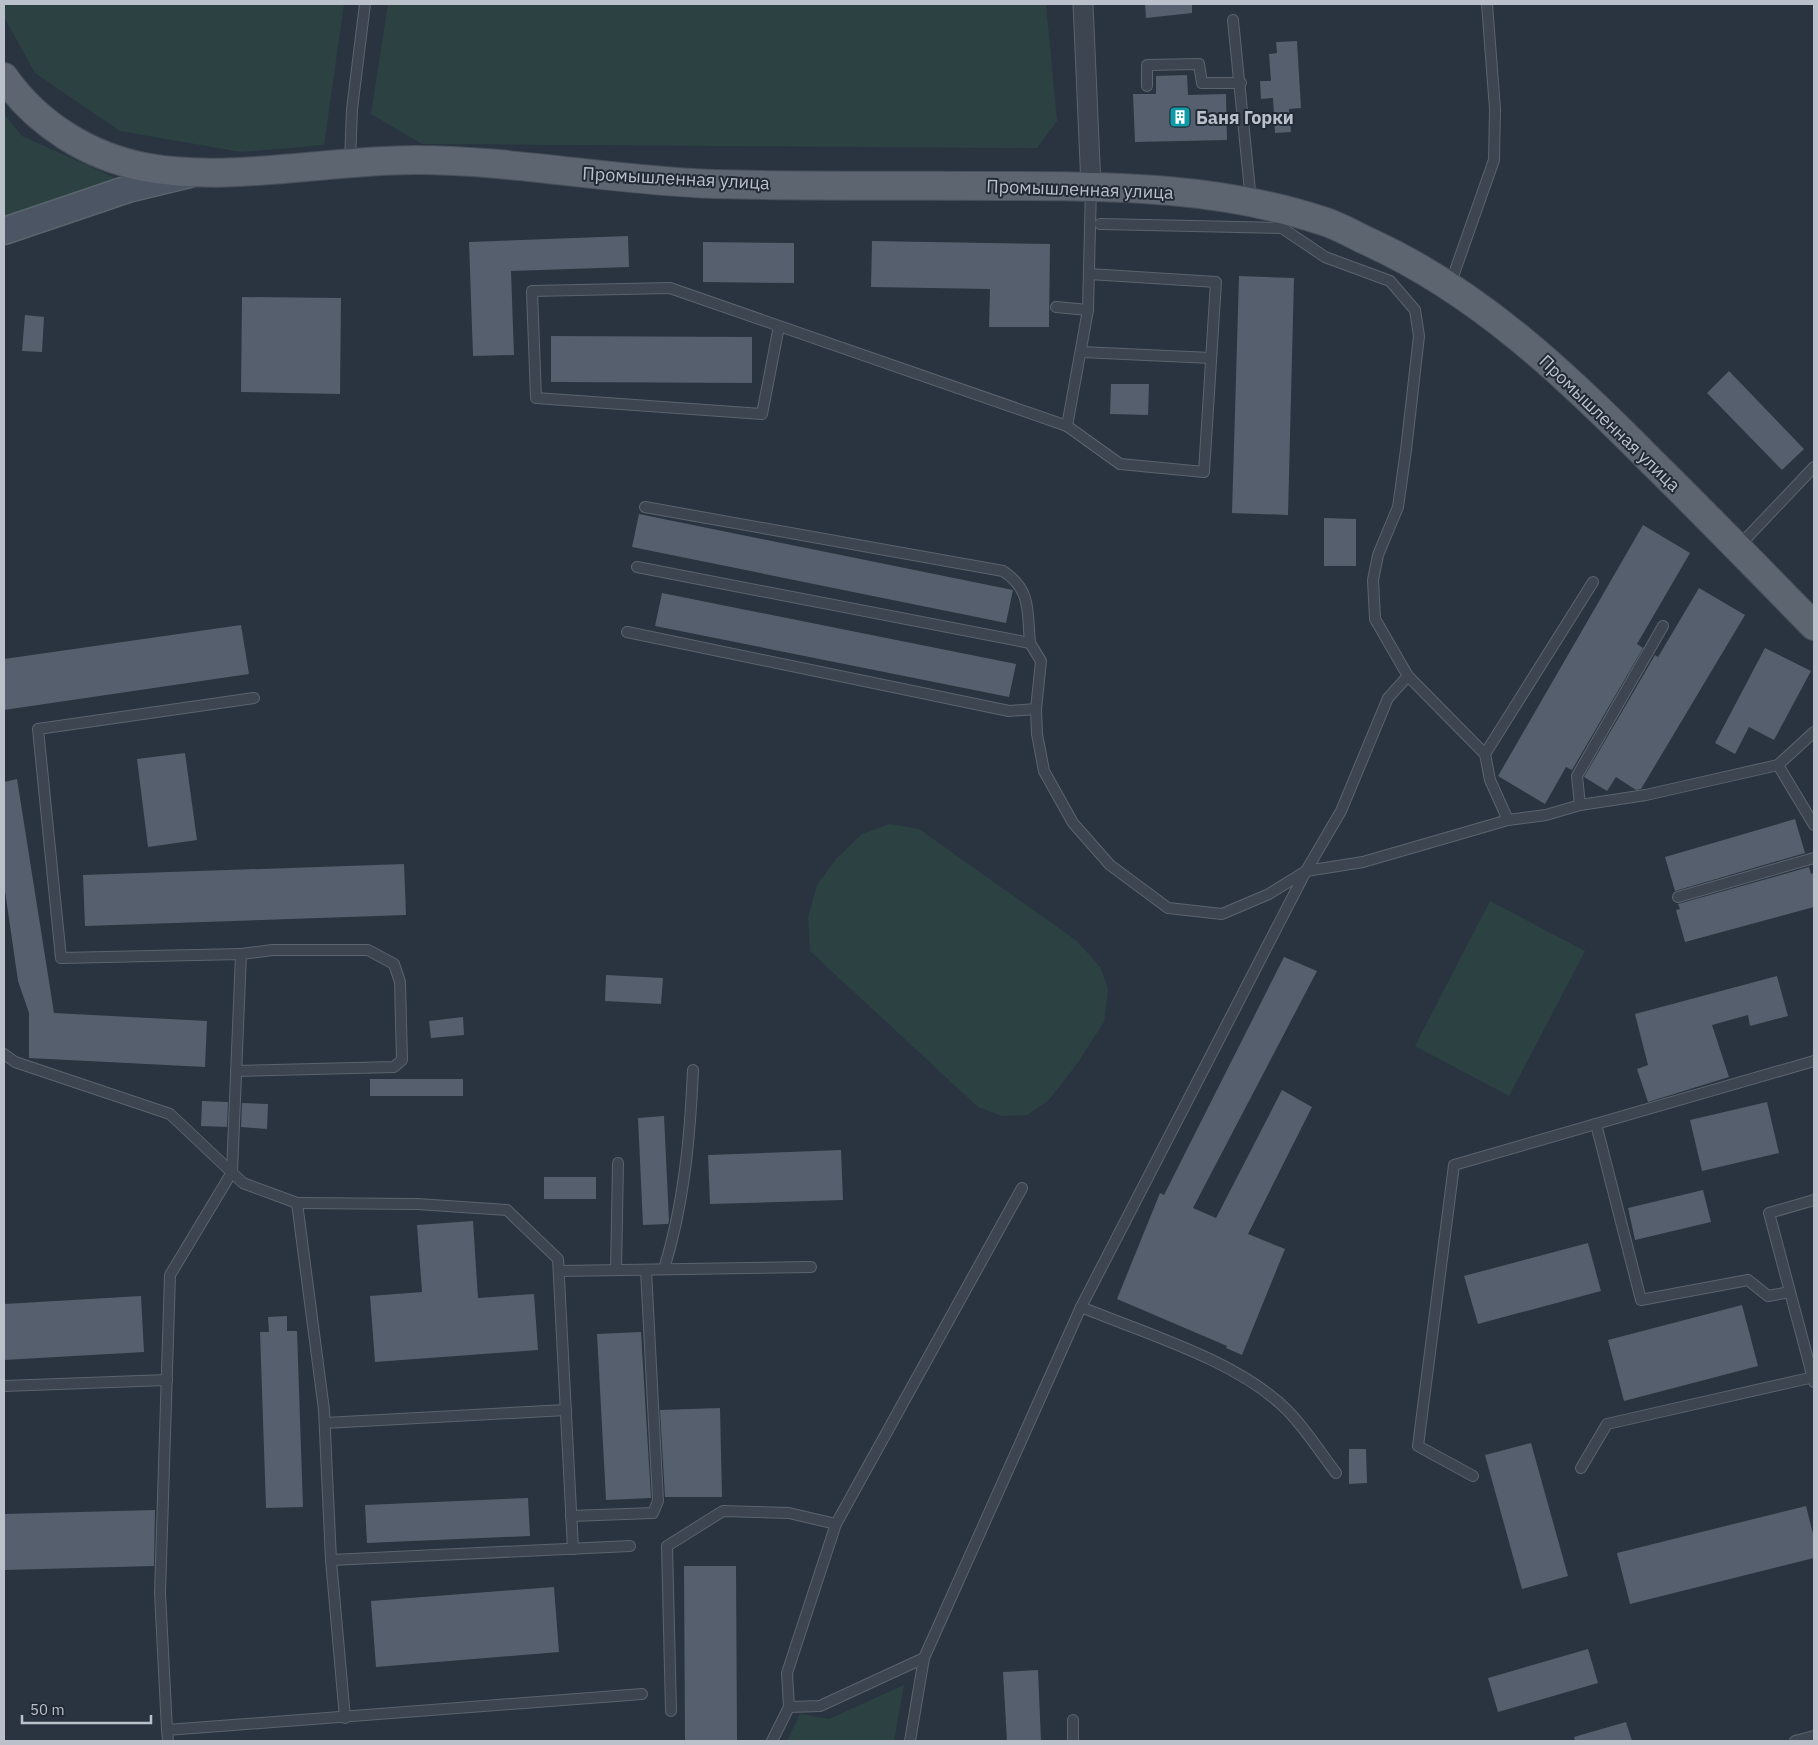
<svg xmlns="http://www.w3.org/2000/svg" width="1818" height="1745" viewBox="0 0 1818 1745" font-family="'IBM Plex Sans',sans-serif">
<style>
.green{fill:#2c4242}
.building{fill:#555f6d}
.lines{fill:none;stroke-linecap:round;stroke-linejoin:round}
.lane-casing{stroke:#5b646d;stroke-width:12}
.street-casing{stroke:#5b646d;stroke-width:21}
.secondary-casing{stroke:#5b646d;stroke-width:29}
.primary-casing{stroke:#474f59;stroke-width:30}
.lane{stroke:#3d4650;stroke-width:10}
.street{stroke:#3d4650;stroke-width:19}
.secondary{stroke:#4c5563;stroke-width:26}
.primary{stroke:#5c6570;stroke-width:28}
.labels{text-anchor:middle;dominant-baseline:central;stroke-width:4;stroke-linejoin:round;paint-order:stroke}
.poi-label{font-size:18px;font-weight:bold;fill:#bac1ca;stroke:#222b35;text-anchor:start}
.street-label{font-size:18px;fill:#bac1ca;stroke:#222b35}
</style>
<rect width="100%" height="100%" fill="#293440"/>
<!-- green -->
<g class="green">
<path d="M 4,4 L 344,4 L 324,145 L 241,152 L 120,131 L 35,73 L 4,17 Z"/>
<path d="M 388,4 L 1046,4 L 1057,121 L 1037,148 L 422,144 L 371,114 Z"/>
<path d="M 4,114 L 22,136 L 120,180 L 4,217 Z"/>
<path d="M 890,824 L 919,829 L 1077,941 L 1100,967 L 1108,989 L 1104,1022 L 1076,1065 L 1049,1100 L 1027,1115 L 1002,1116 L 978,1107 L 810,951 L 808,917 L 817,885 L 836,859 L 862,834 Z"/>
<path d="M 1490,901 L 1585,951 L 1509,1096 L 1415,1046 Z"/>
<path d="M 904,1685 L 894,1741 L 787,1741 L 800,1714 L 829,1719 Z"/>
</g>
<!-- building -->
<g class="building">
<path d="M 1145,4 L 1192,4 L 1192,13 L 1146,18 Z"/>
<path d="M 1297,41 L 1301,108 L 1289,109 L 1291,132 L 1275,133 L 1273,98 L 1261,99 L 1260,81 L 1271,81 L 1269,54 L 1277,53 L 1276,42 Z"/>
<path d="M 1187,75 L 1188,95 L 1226,94 L 1227,140 L 1135,142 L 1133,94 L 1156,94 L 1156,76 Z"/>
<path d="M 628,236 L 629,267 L 511,271 L 514,355 L 473,356 L 469,242 Z"/>
<path d="M 872,241 L 1050,244 L 1049,327 L 989,327 L 990,289 L 871,287 Z"/>
<path d="M 703,242 L 794,243 L 794,283 L 703,282 Z"/>
<path d="M 1239,276 L 1294,278 L 1288,515 L 1232,513 Z"/>
<path d="M 242,297 L 341,298 L 340,394 L 241,392 Z"/>
<path d="M 25,315 L 44,317 L 42,352 L 22,351 Z"/>
<path d="M 551,336 L 752,337 L 752,383 L 551,382 Z"/>
<path d="M 1729,371 L 1804,449 L 1782,470 L 1707,393 Z"/>
<path d="M 1111,384 L 1149,384 L 1148,415 L 1110,414 Z"/>
<path d="M 639,514 L 1013,590 L 1006,623 L 632,547 Z"/>
<path d="M 1324,518 L 1356,519 L 1356,566 L 1324,566 Z"/>
<path d="M 1643,525 L 1690,553 L 1637,644 L 1643,648 L 1572,770 L 1566,767 L 1545,804 L 1498,776 Z"/>
<path d="M 1699,588 L 1745,615 L 1641,789 L 1636,790 L 1616,777 L 1607,791 L 1584,777 L 1655,655 L 1658,657 Z"/>
<path d="M 662,593 L 1016,664 L 1009,697 L 655,626 Z"/>
<path d="M 241,625 L 249,674 L 4,710 L 4,659 Z"/>
<path d="M 1765,648 L 1811,671 L 1774,740 L 1749,727 L 1735,754 L 1715,743 Z"/>
<path d="M 185,753 L 197,840 L 148,847 L 137,759 Z"/>
<path d="M 17,779 L 54,1013 L 207,1021 L 205,1067 L 29,1058 L 29,1013 L 18,981 L 4,884 L 4,782 Z"/>
<path d="M 1795,819 L 1805,853 L 1675,891 L 1665,857 Z"/>
<path d="M 404,864 L 406,915 L 85,926 L 83,875 Z"/>
<path d="M 1809,867 L 1811,874 L 1814,873 L 1814,907 L 1685,942 L 1676,910 L 1680,909 L 1678,904 Z"/>
<path d="M 1284,957 L 1317,971 L 1193,1208 L 1216,1218 L 1282,1090 L 1312,1107 L 1248,1234 L 1285,1249 L 1242,1355 L 1226,1348 L 1227,1346 L 1117,1299 L 1160,1193 L 1164,1195 Z"/>
<path d="M 606,975 L 663,978 L 661,1004 L 605,1001 Z"/>
<path d="M 1777,976 L 1788,1016 L 1750,1026 L 1748,1015 L 1712,1025 L 1729,1077 L 1648,1102 L 1637,1069 L 1648,1065 L 1635,1014 Z"/>
<path d="M 463,1017 L 464,1035 L 431,1038 L 429,1021 Z"/>
<rect x="370" y="1079" width="93" height="17"/>
<path d="M 202,1101 L 228,1102 L 227,1127 L 201,1126 Z"/>
<path d="M 1767,1102 L 1779,1153 L 1702,1171 L 1690,1120 Z"/>
<path d="M 242,1103 L 268,1104 L 267,1129 L 241,1127 Z"/>
<path d="M 664,1116 L 669,1221 L 668,1224 L 643,1225 L 638,1118 Z"/>
<path d="M 841,1150 L 843,1200 L 710,1204 L 708,1155 Z"/>
<rect x="544" y="1177" width="52" height="22"/>
<path d="M 1703,1190 L 1711,1222 L 1635,1240 L 1628,1208 Z"/>
<path d="M 473,1221 L 478,1298 L 534,1294 L 538,1350 L 375,1362 L 370,1296 L 422,1292 L 417,1225 Z"/>
<path d="M 1588,1243 L 1601,1291 L 1478,1324 L 1464,1276 Z"/>
<path d="M 141,1296 L 144,1352 L 4,1360 L 4,1304 Z"/>
<path d="M 1742,1305 L 1758,1366 L 1624,1401 L 1608,1340 Z"/>
<path d="M 287,1316 L 287,1331 L 297,1331 L 303,1507 L 266,1508 L 260,1332 L 269,1332 L 268,1317 Z"/>
<path d="M 641,1332 L 651,1498 L 606,1500 L 597,1334 Z"/>
<path d="M 720,1408 L 722,1497 L 665,1497 L 660,1410 Z"/>
<path d="M 1531,1443 L 1568,1576 L 1522,1589 L 1485,1455 Z"/>
<path d="M 1349,1449 L 1366,1449 L 1367,1483 L 1349,1484 Z"/>
<path d="M 528,1498 L 530,1536 L 367,1543 L 365,1505 Z"/>
<path d="M 1806,1506 L 1814,1538 L 1814,1558 L 1630,1604 L 1617,1553 Z"/>
<path d="M 155,1510 L 154,1566 L 4,1570 L 4,1514 Z"/>
<path d="M 684,1566 L 736,1566 L 737,1741 L 685,1741 Z"/>
<path d="M 554,1587 L 559,1652 L 376,1667 L 371,1601 Z"/>
<path d="M 1588,1649 L 1598,1683 L 1498,1712 L 1488,1678 Z"/>
<path d="M 1038,1670 L 1041,1741 L 1007,1741 L 1003,1672 Z"/>
<path d="M 1626,1722 L 1632,1741 L 1575,1741 L 1574,1737 Z"/>
</g>
<g class="lines">
<!-- lane casing -->
<g class="lane-casing">
<g id="lane">
<path d="M 1233,20 L 1251,201"/>
<path d="M 1147,86 L 1147,65 L 1199,64 L 1202,83 L 1241,83"/>
<path d="M 350,162 L 352,109 L 365,4"/>
<path d="M 1100,224 L 1282,228 L 1325,257 L 1390,281 L 1415,310 L 1419,336 L 1406,450 L 1398,507 L 1378,555 L 1373,580 L 1375,619 L 1408,676 L 1485,754 L 1490,780 L 1508,820"/>
<path d="M 1450,285 L 1494,160 L 1495,109 L 1487,4"/>
<path d="M 1056,307 L 1088,310"/>
<path d="M 779,326 L 762,414 L 536,398 L 532,291 L 670,288 L 1067,426 L 1120,464 L 1204,472 L 1216,282 L 1089,274"/>
<path d="M 1081,352 L 1211,358"/>
<path d="M 1067,426 L 1088,310 L 1091,187"/>
<path d="M 645,507 L 1003,571 C 1032,590 1027,612 1030,643"/>
<path d="M 1738,547 L 1814,467"/>
<path d="M 637,567 L 1030,643 L 1041,661 L 1036,709 L 1037,734 L 1044,771 L 1073,823 L 1110,865 L 1168,908 L 1222,914 L 1269,894 L 1306,871 L 1363,862 L 1508,820 L 1546,815 L 1580,805 L 1646,795 L 1778,765 L 1814,732"/>
<path d="M 627,632 L 1009,711 L 1036,709"/>
<path d="M 1485,754 L 1593,582"/>
<path d="M 1778,765 L 1814,825"/>
<path d="M 1580,805 L 1577,776 L 1663,626"/>
<path d="M 1678,897 L 1814,858"/>
<path d="M 4,1054 L 15,1062 L 170,1114 L 243,1183 L 297,1203 L 324,1410 L 331,1560 L 345,1718"/>
<path d="M 236,1071 L 394,1067 L 402,1060 L 400,982 L 394,964 L 368,950 L 273,950 L 241,954"/>
<path d="M 1596,1124 L 1641,1300 L 1748,1280 L 1768,1296 L 1790,1292"/>
<path d="M 297,1203 L 417,1204 L 507,1210 L 558,1259 L 573,1549"/>
<path d="M 664,1269 C 684,1204 690,1138 693,1070"/>
<path d="M 616,1270 L 618,1163"/>
<path d="M 559,1271 L 811,1267"/>
<path d="M 1081,1307 C 1144,1333 1239,1361 1287,1410 C 1305,1428 1320,1452 1336,1473"/>
<path d="M 1814,1382 L 1769,1213 L 1814,1200"/>
<path d="M 4,1386 L 167,1380"/>
<path d="M 325,1423 L 566,1410"/>
<path d="M 1581,1468 L 1607,1424 L 1814,1377"/>
<path d="M 1473,1476 L 1418,1446 L 1454,1165 L 1814,1061"/>
<path d="M 571,1516 L 653,1513 L 658,1501 L 646,1270"/>
<path d="M 331,1560 L 630,1546"/>
<path d="M 789,1707 L 820,1706 L 924,1658"/>
<path d="M 671,1711 L 667,1546 L 723,1511 L 789,1513 L 836,1524"/>
<path d="M 1073,1720 L 1073,1741"/>
<path d="M 167,1730 L 160,1593 L 170,1275 L 232,1172 L 241,954 L 61,958 L 38,729 L 254,698"/>
<path d="M 168,1741 L 167,1730 L 642,1694"/>
<path d="M 772,1741 L 789,1707 L 787,1673 L 836,1524 L 1022,1188"/>
<path d="M 910,1741 L 924,1658 L 1081,1307 L 1306,871 L 1341,811 L 1388,698 L 1408,676"/>
<path d="M 1795,1741 L 1814,1736"/>
</g>
</g>
<!-- street casing -->
<g class="street-casing">
<path id="street" d="M 1083,4 L 1091,186"/>
</g>
<!-- secondary casing -->
<g class="secondary-casing">
<path id="secondary" d="M 4,231 L 128,189 L 190,174"/>
</g>
<!-- primary casing -->
<g class="primary-casing">
<path id="primary" d="M 4,77 C 37,124 88,156 144,167 C 227,183 328,160 414,160 C 515,160 614,181 714,184 C 814,187 915,185 1015,186 C 1119,186 1224,188 1323,221 C 1339,226 1354,235 1369,242 C 1479,292 1568,377 1652,462 C 1707,516 1760,571 1814,626"/>
</g>
<!-- lane -->
<use href="#lane" class="lane"/>
<!-- street -->
<use href="#street" class="street"/>
<!-- secondary -->
<use href="#secondary" class="secondary"/>
<!-- primary -->
<use href="#primary" class="primary"/>
</g>
<!-- icons -->
<defs>
<g id="building-square" transform="scale(1.125)"><rect x="-9" y="-9" width="18" height="18" rx="4" fill="#0f9aa8" stroke="#222b35"/><path d="M-4-6H4V6H1V3H-1V6H-4ZM-2.5-4.3h1.7v1.8h-1.7ZM.8-4.3h1.7v1.8H.8ZM-2.5-1h1.7V.8h-1.7ZM.8-1h1.7V.8H.8Z" fill="#fff"/></g>
</defs>
<g fill-rule="evenodd">
<use href="#building-square" x="1180" y="117"/>
</g>
<g class="labels">
<!-- poi labels -->
<g class="poi-label">
<text x="1196" y="117">Баня Горки</text>
</g>
<!-- street labels -->
<g class="street-label">
<text transform="translate(676 178) rotate(3)">Промышленная улица</text>
<text transform="translate(1080 189) rotate(2)">Промышленная улица</text>
<text transform="translate(1610 423) rotate(44)">Промышленная улица</text>
</g>
</g>
<!-- border -->
<rect width="1818" height="1745" fill="none" stroke="#bac1ca" stroke-width="10"/>
<!-- scale -->
<path d="M22 1715v8h129v-8" fill="none" stroke="#bac1ca" stroke-width="2.5"/>
<text x="30" y="1715" font-size="15" fill="#bac1ca" stroke="#222b35" stroke-width="4" paint-order="stroke">50 m</text>
</svg>
